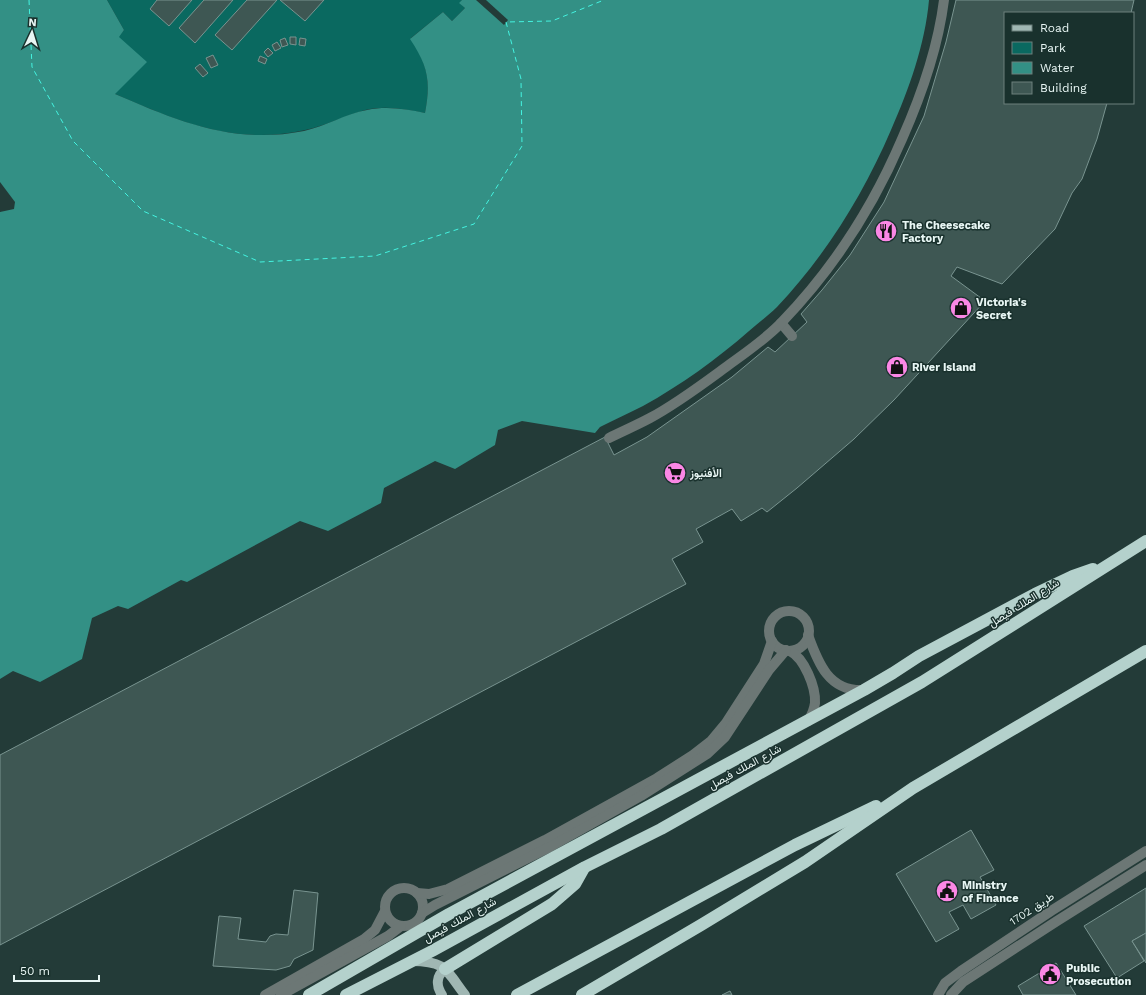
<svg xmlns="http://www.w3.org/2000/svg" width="1146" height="995" viewBox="0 0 1146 995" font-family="'Work Sans',Vazirmatn,sans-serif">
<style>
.green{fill:#0a6960}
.water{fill:#339085}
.pier{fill:#233b38}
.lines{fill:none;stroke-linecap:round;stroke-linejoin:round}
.ferry{stroke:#44f3e0;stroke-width:1;stroke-dasharray:5 4;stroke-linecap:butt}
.building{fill:#3e5753;stroke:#799490}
.minor{stroke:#6c7775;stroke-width:10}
.major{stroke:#a0b7b3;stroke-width:10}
.highway{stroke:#b4d1cc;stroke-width:12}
.labels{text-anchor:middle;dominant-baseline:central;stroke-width:3;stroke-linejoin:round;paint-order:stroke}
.poi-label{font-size:11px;font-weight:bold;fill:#e8f6f4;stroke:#19312d;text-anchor:start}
.street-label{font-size:11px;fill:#e8f6f4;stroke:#19312d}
</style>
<rect width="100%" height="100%" fill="#233b38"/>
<!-- green -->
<path class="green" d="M 107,0 L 462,0 L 460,3 L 465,8 L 452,21 L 443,12 L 411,38 C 428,66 431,81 425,113 C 406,109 385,105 365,110 C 344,116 325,126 305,130 C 235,146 177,121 115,94 L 119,36 L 124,30 Z"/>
<!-- water -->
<path class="water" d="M 0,0 L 107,0 L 124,30 L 119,37 L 147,62 L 115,94 C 178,121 233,145 304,131 C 326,126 345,114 367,110 C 387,106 406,109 425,113 C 431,81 428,66 410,39 L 443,12 L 452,21 L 465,8 L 459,3 L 462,0 L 929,0 C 925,45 909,89 891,130 C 863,195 826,255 777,307 C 768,316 758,323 749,331 C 717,359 681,385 643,406 C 629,413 614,420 600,427 L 595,433 L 522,421 L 498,430 L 495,445 L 455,469 L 435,461 L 384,488 L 381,503 L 328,531 L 300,521 L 187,582 L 181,580 L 128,609 L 118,606 L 92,618 L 82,659 L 40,682 L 13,671 L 0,679 L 0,212 L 14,209 L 15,202 L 0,182 Z"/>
<!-- pier -->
<path class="pier" d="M 476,0 L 486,0 L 508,20 L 504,25 Z"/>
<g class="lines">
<!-- ferry -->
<path class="ferry" d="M 29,0 L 32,67 L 73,141 L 143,211 L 260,262 L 375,256 L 474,224 L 522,146 L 521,79 L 506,22 L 552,21 L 604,0"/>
</g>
<!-- building -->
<g class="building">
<path d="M 157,0 L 192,0 L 169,26 L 150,9 Z"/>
<path d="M 204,0 L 233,0 L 195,43 L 179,28 Z"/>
<path d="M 247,0 L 277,0 L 232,50 L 215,35 Z"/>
<path d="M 280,0 L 324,0 L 305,21 Z"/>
<path d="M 956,0 L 1134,0 L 1131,13 L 1005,13 L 1005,103 L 1107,103 L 1097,139 L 1082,179 L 1072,193 L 1055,229 L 1002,284 L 957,267 L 951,276 L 985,301 L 894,400 L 854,439 L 797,488 L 767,512 L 762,508 L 741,521 L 732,509 L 696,529 L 703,542 L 672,559 L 686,584 L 0,945 L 0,755 L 605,437 L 614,455 L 647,437 L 732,377 L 768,347 L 775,352 L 807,322 L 801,314 L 822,290 L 850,255 L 884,202 L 924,116 L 946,42 Z"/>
<path d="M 290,37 L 296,37 L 296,45 L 290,44 Z"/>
<path d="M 285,38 L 288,45 L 282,47 L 280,40 Z"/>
<path d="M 300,38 L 306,39 L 305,46 L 299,45 Z"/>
<path d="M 277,42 L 281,48 L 275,51 L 272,45 Z"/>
<path d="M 268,48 L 273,53 L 268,57 L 264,52 Z"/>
<path d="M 213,55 L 218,65 L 211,68 L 206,58 Z"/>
<path d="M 260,56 L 267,59 L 265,64 L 258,61 Z"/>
<path d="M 200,64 L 208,73 L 203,77 L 195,68 Z"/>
<path d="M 971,830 L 994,870 L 980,877 L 996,905 L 971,919 L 963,905 L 949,912 L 959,929 L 936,942 L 896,874 Z"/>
<path d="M 1146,888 L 1146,933 L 1132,941 L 1144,961 L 1117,978 L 1084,926 Z"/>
<path d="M 294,890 L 318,893 L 313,950 L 294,959 L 290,966 L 276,970 L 213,966 L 219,916 L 241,918 L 238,939 L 266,942 L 270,936 L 276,934 L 288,935 Z"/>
<path d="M 1146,933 L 1146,963 L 1132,941 Z"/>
<path d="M 1056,963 L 1076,995 L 1023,995 L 1018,986 Z"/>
<path d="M 730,991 L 732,995 L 722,995 Z"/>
</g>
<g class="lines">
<!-- minor -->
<g class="minor">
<path d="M 781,323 L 792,336"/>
<path d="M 609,438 C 623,431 637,425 650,418 C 678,403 704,383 730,364 C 748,351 767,338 782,322 C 834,268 873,207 902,139 C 922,94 938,48 944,0"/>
<circle cx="789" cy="631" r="20"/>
<path d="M 808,635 C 818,663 829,692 864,690"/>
<path d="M 790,651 C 804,658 816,687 815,703 C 814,710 812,715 808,721"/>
<circle cx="404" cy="907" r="19"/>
<path d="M 417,893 L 429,894 L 448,889 L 545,840 L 657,778 L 693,755 L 711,741 L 726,723 L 764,664 L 772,641"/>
<path d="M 422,913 L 435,905 L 550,847 L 641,796 L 707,754 L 725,737 L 769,670 L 786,650"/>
<path d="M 265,995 L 364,939 L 375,930 L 385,911"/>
<path d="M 281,995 L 388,936 L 401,926"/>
<path d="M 938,995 L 945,983 L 961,971 L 1051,911 L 1146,851"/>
<path d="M 951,995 L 963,982 L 1057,921 L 1146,865"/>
</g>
<!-- major -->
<g class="major">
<path d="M 412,961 C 446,961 446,970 465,995"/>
<path d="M 442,995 C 436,986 436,976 445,969"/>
</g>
<!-- highway -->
<g class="highway">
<path d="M 445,969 L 552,904 L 575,884 L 584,868"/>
<path d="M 309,995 L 449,914 L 864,690 L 893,673 L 919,656 L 1035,594 L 1073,576 L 1093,569"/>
<path d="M 346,995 L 432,951 L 585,867 L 661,829 L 922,682 L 1146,541"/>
<path d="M 517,995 L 795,845 L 876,806"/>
<path d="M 582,995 L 701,925 L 805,862 L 913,788 L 1146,651"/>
</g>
</g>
<!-- icons -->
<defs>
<g id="restaurant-disc" transform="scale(1.15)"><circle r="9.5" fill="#fb87e5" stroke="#19312d"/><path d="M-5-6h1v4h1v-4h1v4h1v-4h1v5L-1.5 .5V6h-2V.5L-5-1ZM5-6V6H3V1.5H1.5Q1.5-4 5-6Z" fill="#111"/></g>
<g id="shop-disc" transform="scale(1.15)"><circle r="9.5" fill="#fb87e5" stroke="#19312d"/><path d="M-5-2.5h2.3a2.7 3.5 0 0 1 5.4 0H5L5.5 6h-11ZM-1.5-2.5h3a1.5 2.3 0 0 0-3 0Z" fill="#111"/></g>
<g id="supermarket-disc" transform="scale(1.15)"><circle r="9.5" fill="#fb87e5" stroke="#19312d"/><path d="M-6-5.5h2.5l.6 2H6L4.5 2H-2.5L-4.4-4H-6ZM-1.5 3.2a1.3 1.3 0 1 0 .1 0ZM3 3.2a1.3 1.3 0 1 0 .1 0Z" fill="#111"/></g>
<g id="civic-disc" transform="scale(1.15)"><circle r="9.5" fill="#fb87e5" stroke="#19312d"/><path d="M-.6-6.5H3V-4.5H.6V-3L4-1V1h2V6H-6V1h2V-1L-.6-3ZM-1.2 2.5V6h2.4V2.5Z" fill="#111"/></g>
</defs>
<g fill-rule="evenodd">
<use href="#restaurant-disc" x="886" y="231"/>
<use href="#shop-disc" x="961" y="308"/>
<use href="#shop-disc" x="897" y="367"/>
<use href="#supermarket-disc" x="675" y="473"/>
<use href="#civic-disc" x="947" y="891"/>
<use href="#civic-disc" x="1050" y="974"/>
</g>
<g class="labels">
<!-- poi labels -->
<g class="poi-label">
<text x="902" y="225">The Cheesecake<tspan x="902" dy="13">Factory</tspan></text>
<text x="976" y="302">Victoria's<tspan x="976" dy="13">Secret</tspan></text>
<text x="912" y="367">River Island</text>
<text x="690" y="473">الأفنيوز</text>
<text x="962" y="885">Ministry<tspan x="962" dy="13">of Finance</tspan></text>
<text x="1066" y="968">Public<tspan x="1066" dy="13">Prosecution</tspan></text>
</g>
<!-- street labels -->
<g class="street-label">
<text transform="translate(1024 603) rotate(-32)">شارع الملك فيصل</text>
<text transform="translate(745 767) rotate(-29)">شارع الملك فيصل</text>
<text transform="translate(1032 909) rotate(-33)">طريق 1702</text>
<text transform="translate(460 920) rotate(-29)">شارع الملك فيصل</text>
</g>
</g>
<!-- legend -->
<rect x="1004" y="12" width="130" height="92" fill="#19312d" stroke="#6c807d"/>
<rect x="1012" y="25" width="20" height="6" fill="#a0b7b3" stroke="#6c807d"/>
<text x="1040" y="32" font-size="12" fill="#e8f6f4">Road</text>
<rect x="1012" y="42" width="20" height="12" fill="#0a6960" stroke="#6c807d"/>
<text x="1040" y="52" font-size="12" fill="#e8f6f4">Park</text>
<rect x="1012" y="62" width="20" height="12" fill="#339085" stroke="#6c807d"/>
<text x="1040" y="72" font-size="12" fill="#e8f6f4">Water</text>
<rect x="1012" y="82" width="20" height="12" fill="#3e5753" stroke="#6c807d"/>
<text x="1040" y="92" font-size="12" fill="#e8f6f4">Building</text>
<!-- north arrow -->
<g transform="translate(32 32) rotate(4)" stroke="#19312d" stroke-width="3" paint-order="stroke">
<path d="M0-3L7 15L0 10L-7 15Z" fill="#e8f6f4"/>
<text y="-6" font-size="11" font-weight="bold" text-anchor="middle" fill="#e8f6f4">N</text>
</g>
<!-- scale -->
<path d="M14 975v6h85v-6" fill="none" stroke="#e8f6f4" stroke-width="2"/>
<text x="20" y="975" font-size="12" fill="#e8f6f4" stroke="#19312d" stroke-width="3" paint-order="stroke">50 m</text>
</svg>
